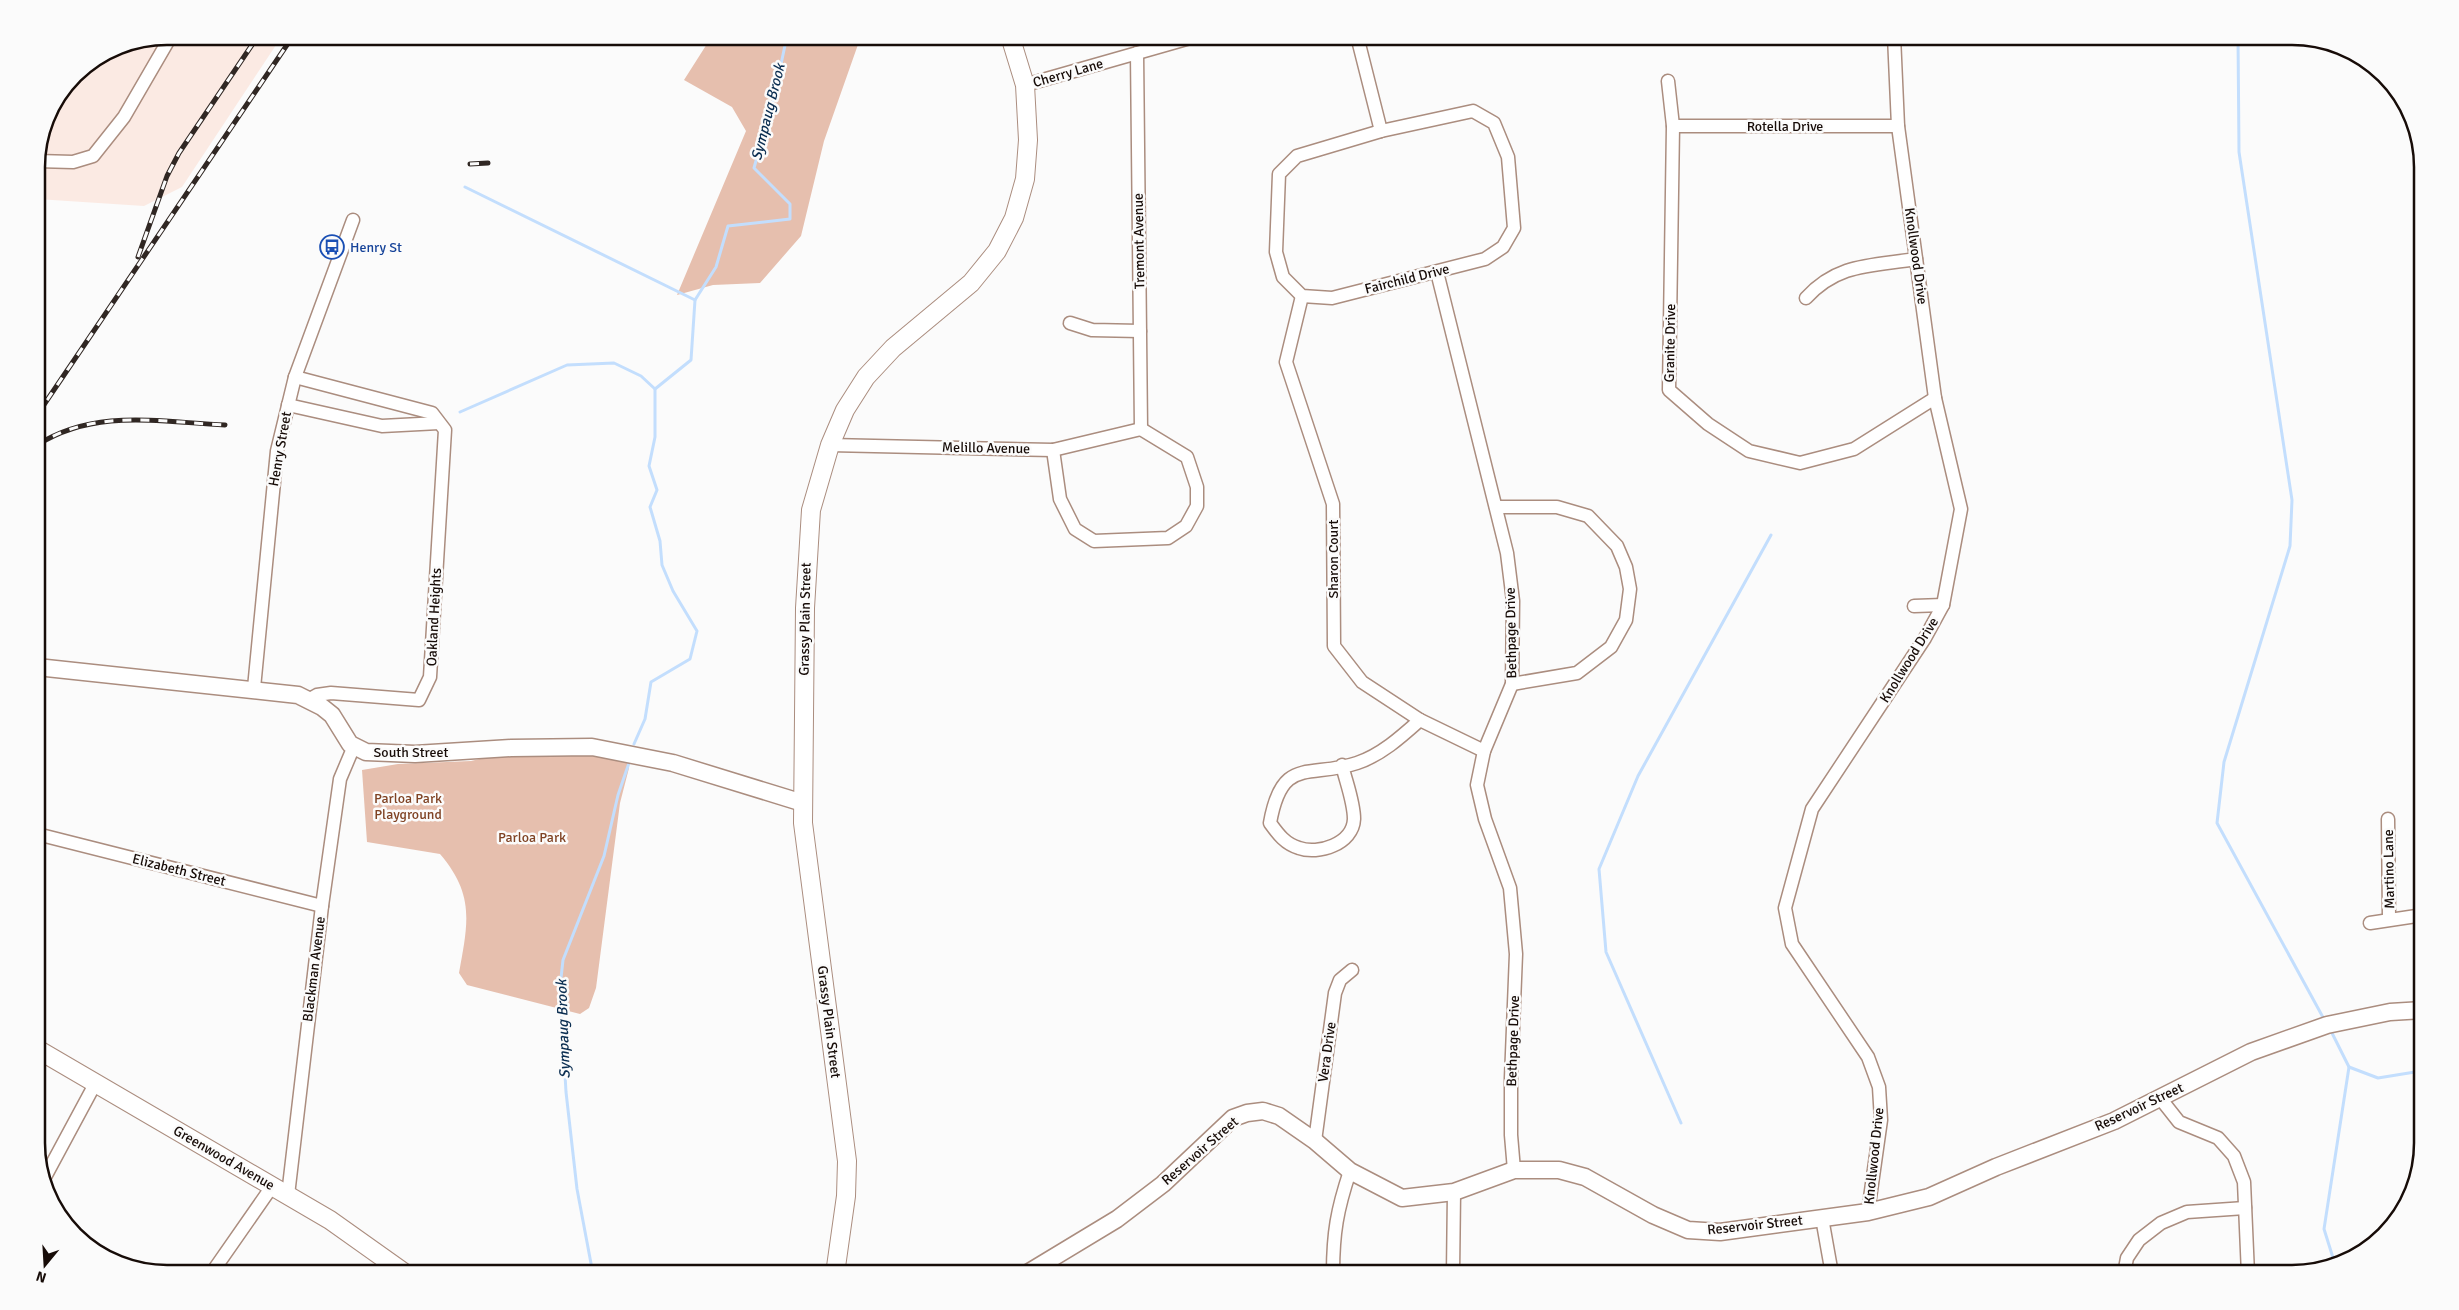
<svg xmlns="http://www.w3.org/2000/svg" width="2459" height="1310" viewBox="0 0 2459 1310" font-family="Signika,sans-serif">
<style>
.built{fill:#fbeae3}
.green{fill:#e6bfae}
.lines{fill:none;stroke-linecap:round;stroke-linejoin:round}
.stream{stroke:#c3defd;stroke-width:3}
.minor-casing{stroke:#ab8d7f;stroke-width:15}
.tertiary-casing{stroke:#ab8d7f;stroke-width:19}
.secondary-casing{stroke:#ab8d7f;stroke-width:20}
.minor{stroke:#fff;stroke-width:12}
.tertiary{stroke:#fff;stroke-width:16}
.secondary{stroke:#fff;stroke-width:18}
.rail-casing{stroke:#302723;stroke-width:5}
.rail{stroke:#fbfbfb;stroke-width:3;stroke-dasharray:9;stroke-linecap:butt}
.labels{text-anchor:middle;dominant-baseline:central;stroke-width:5;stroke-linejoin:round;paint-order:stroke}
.street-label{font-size:14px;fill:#170c08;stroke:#fbfbfb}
.transit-label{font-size:14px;fill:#164399;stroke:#fbfbfb;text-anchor:start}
.park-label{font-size:14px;fill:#7f4223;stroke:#fbfbfb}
.water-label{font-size:15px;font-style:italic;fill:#0b2e51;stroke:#fbfbfb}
.rim{fill:none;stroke:#170c08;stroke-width:2.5}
</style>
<rect width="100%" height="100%" fill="#fbfbfb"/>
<!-- built -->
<path class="built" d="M 167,36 L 282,36 L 182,187 L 144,206 L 37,199 L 41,150 L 39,146 L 46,117 L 75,74 L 117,46 Z"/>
<!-- green -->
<g class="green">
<path d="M 712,36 L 861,36 L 824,141 L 801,236 L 760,283 L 713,285 L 677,295 L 746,131 L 732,107 L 684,80 Z"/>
<path d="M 597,753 L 629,762 L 629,768 L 620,803 L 596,988 L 589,1008 L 580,1014 L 467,985 L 459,973 C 468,923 475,895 440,854 L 367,842 L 362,770 L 398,764 L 471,761 L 500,754 Z"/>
</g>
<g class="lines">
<!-- stream -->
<g class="stream">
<path d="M 2238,36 L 2239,152 L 2292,500 L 2290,546 L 2224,762 L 2217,823 L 2325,1021"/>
<path d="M 465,187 L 695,300"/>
<path d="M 460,412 L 567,365 L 614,363 L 641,376 L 655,389"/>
<path d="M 634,744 L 645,719 L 651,682 L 690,659 L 697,631 L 673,591 L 662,565 L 660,541 L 650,507 L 657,490 L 649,466 L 655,437 L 655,389 L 691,360 L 695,300 L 716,267 L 728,226 L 790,219 L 790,204 L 754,168 L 774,97 L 787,36"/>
<path d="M 2330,1029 L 2349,1067 L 2324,1229 L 2334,1261"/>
<path d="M 2349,1067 L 2378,1078 L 2415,1072 L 2423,1074"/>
<path d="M 1681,1123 L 1606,952 L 1599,869 L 1638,776 L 1771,535"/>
<path d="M 593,1274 L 577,1189 L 566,1092 L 560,987 L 563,960 L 604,856 L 618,795 L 629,763"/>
</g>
<!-- minor casing -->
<g class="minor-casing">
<g id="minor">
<path d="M 1357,36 L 1381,131"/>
<path d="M 1137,53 L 1141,429"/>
<path d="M 1668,81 L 1673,126 L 1669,390 L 1708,424 L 1749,451 L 1800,463 L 1854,449 L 1935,398"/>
<path d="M 1025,85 L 1197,36"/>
<path d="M 1473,111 L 1494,123 L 1508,157 L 1514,228 L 1503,247 L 1485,259 L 1332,298 L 1302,296 L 1283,277 L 1276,252 L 1279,174 L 1297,156 L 1381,131 Z"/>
<path d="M 1673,126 L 1898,126"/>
<path d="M 37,161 L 73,162 L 93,156 L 124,117 L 171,36"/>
<path d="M 1437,272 L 1507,553 L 1513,601 L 1512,684 L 1484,751 L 1477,785 L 1485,819 L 1510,888 L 1516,954 L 1511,1078 L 1511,1135 L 1514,1170"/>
<path d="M 1302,296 L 1286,362 L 1333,504 L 1334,646 L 1362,682 L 1420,720 L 1484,751"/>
<path d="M 1806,298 C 1838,263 1872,266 1916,259"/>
<path d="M 1070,323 L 1092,330 L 1140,331"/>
<path d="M 295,377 L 432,413 L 445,430 L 430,677 L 419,700 L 331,693 L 317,695 L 310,699"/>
<path d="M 288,405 L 382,426 L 439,423"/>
<path d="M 830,445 L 1053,450 L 1141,429"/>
<path d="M 1053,450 L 1060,499 L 1075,529 L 1094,541 L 1168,538 L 1186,526 L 1197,506 L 1197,487 L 1187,457 L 1141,429"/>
<path d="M 1496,507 L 1557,507 L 1588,516 L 1617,546 L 1626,567 L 1630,589 L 1626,620 L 1611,647 L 1577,673 L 1512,684"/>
<path d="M 1914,606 L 1943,605"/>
<path d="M 254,688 L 277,451 L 295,377 L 353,220"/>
<path d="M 1342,765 C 1346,782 1354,802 1354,819 C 1353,844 1318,855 1299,848 C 1285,844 1278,834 1270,823 C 1282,755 1309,779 1357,763 C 1381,755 1401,737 1420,720"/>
<path d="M 2388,819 L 2389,918"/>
<path d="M 37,834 L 322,906"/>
<path d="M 2370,923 L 2423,915"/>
<path d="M 2160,1098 L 2179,1122 L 2218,1138 L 2234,1156 L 2244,1182 L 2248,1274"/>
<path d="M 1315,1141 L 1335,993 L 1340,980 L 1352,970"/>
<path d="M 45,1177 L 95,1084"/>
<path d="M 288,1195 L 322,906 L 340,779 L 354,746"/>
<path d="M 1868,1212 L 1881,1120 L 1879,1087 L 1868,1057 L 1792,944 L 1785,908 L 1812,809 L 1925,638 L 1943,605 L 1961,509 L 1935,398 L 1898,126 L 1894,36"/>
<path d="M 1822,1218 L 1832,1274"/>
<path d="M 211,1274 L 273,1185"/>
<path d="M 380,1274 L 389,1260"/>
<path d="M 1333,1274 C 1333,1233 1337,1210 1350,1171"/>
<path d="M 1453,1274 L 1454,1192"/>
<path d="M 2124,1274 L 2127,1258 L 2139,1240 L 2161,1223 L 2187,1212 L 2245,1208"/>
</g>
</g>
<!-- tertiary casing -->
<g class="tertiary-casing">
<g id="tertiary">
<path d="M 37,667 L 298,695 L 322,707 L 332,715 L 350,744 L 366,752 L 415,754 L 511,748 L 592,747 L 673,763 L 803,803"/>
<path d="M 1026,1274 L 1117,1219 L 1163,1184 L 1233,1118 L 1247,1113 L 1263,1111 L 1279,1116 L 1315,1141 L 1350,1171 L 1402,1198 L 1454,1192 L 1514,1170 L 1559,1170 L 1585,1177 L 1653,1215 L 1688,1230 L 1720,1232 L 1868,1212 L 1929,1197 L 1996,1167 L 2114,1121 L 2251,1052 L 2327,1025 L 2390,1012 L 2423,1010"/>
</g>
</g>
<!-- secondary casing -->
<g class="secondary-casing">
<g id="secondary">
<path d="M 37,1049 L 330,1220 L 406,1274"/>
<path d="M 835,1274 L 846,1196 L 847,1161 L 803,823 L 805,608 L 811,510 L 830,445 L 845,410 L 866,377 L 893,348 L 971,283 L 997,251 L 1014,218 L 1025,179 L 1028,140 L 1025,85 L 1010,36"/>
</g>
</g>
<!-- minor -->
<use href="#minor" class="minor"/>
<!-- tertiary -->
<use href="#tertiary" class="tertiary"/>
<!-- secondary -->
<use href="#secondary" class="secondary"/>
<!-- rail casing -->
<g class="rail-casing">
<g id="rail">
<path d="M 470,164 L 488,163"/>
<path d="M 138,257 L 167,176 L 179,153 L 258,36"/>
<path d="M 37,415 L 293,36"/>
<path d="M 37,445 C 96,408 158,422 225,425"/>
</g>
</g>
<!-- rail -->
<use href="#rail" class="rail"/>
</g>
<!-- icons -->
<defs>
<g id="bus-ring" transform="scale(1.25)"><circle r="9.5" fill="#fbfbfb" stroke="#1a4fb4" stroke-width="1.5"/><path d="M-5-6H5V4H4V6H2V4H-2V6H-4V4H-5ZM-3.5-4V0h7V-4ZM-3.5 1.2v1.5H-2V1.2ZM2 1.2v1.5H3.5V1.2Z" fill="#1a4fb4"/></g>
</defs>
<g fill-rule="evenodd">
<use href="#bus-ring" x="332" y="247"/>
</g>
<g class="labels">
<!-- street labels -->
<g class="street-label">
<text transform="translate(1068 73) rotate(-16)">Cherry Lane</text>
<text x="1785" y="126">Rotella Drive</text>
<text transform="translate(1139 241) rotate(-91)">Tremont Avenue</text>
<text transform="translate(1916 256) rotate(82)">Knollwood Drive</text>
<text transform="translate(1407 279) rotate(-14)">Fairchild Drive</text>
<text transform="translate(1670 343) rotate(-89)">Granite Drive</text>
<text transform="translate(986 448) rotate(1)">Melillo Avenue</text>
<text transform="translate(280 449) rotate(-80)">Henry Street</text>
<text transform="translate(1333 559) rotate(-90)">Sharon Court</text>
<text transform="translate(434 617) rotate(-87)">Oakland Heights</text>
<text transform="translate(805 619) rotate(-89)">Grassy Plain Street</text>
<text transform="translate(1511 633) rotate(-91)">Bethpage Drive</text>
<text transform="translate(1909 660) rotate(-58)">Knollwood Drive</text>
<text x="411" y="752">South Street</text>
<text transform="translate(2389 869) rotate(-91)">Martino Lane</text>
<text transform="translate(179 870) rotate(14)">Elizabeth Street</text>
<text transform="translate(314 969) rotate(-83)">Blackman Avenue</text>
<text transform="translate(829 1022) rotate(83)">Grassy Plain Street</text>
<text transform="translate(1513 1041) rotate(-88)">Bethpage Drive</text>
<text transform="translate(1327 1052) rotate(-82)">Vera Drive</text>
<text transform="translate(2139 1107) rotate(-25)">Reservoir Street</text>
<text transform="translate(1200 1151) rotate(-41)">Reservoir Street</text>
<text transform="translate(1874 1156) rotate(-84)">Knollwood Drive</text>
<text transform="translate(224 1158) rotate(30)">Greenwood Avenue</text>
<text transform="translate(1755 1225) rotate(-6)">Reservoir Street</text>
</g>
<!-- transit labels -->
<g class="transit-label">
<text x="350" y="247">Henry St</text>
</g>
<!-- park labels -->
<g class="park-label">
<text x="408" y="798">Parloa Park<tspan x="408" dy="16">Playground</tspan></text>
<text x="532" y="837">Parloa Park</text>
</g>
<!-- water labels -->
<g class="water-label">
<text transform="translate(768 112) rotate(-76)">Sympaug Brook</text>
<text transform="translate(563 1029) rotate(-92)">Sympaug Brook</text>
</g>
</g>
<!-- crop -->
<path d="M0 0H2459V1310H0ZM167 45H2292A122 122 0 0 1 2414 167V1143A122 122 0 0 1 2292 1265H167A122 122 0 0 1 45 1143V167A122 122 0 0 1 167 45Z" fill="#fbfbfb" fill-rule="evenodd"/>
<path class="rim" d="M167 45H2292A122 122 0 0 1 2414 167V1143A122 122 0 0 1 2292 1265H167A122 122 0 0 1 45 1143V167A122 122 0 0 1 167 45Z"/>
<!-- north arrow -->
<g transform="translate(45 1265) rotate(198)" stroke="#fbfbfb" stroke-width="4" paint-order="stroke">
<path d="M0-4L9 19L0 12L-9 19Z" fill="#170c08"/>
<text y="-8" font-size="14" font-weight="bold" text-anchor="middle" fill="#170c08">N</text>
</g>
</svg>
